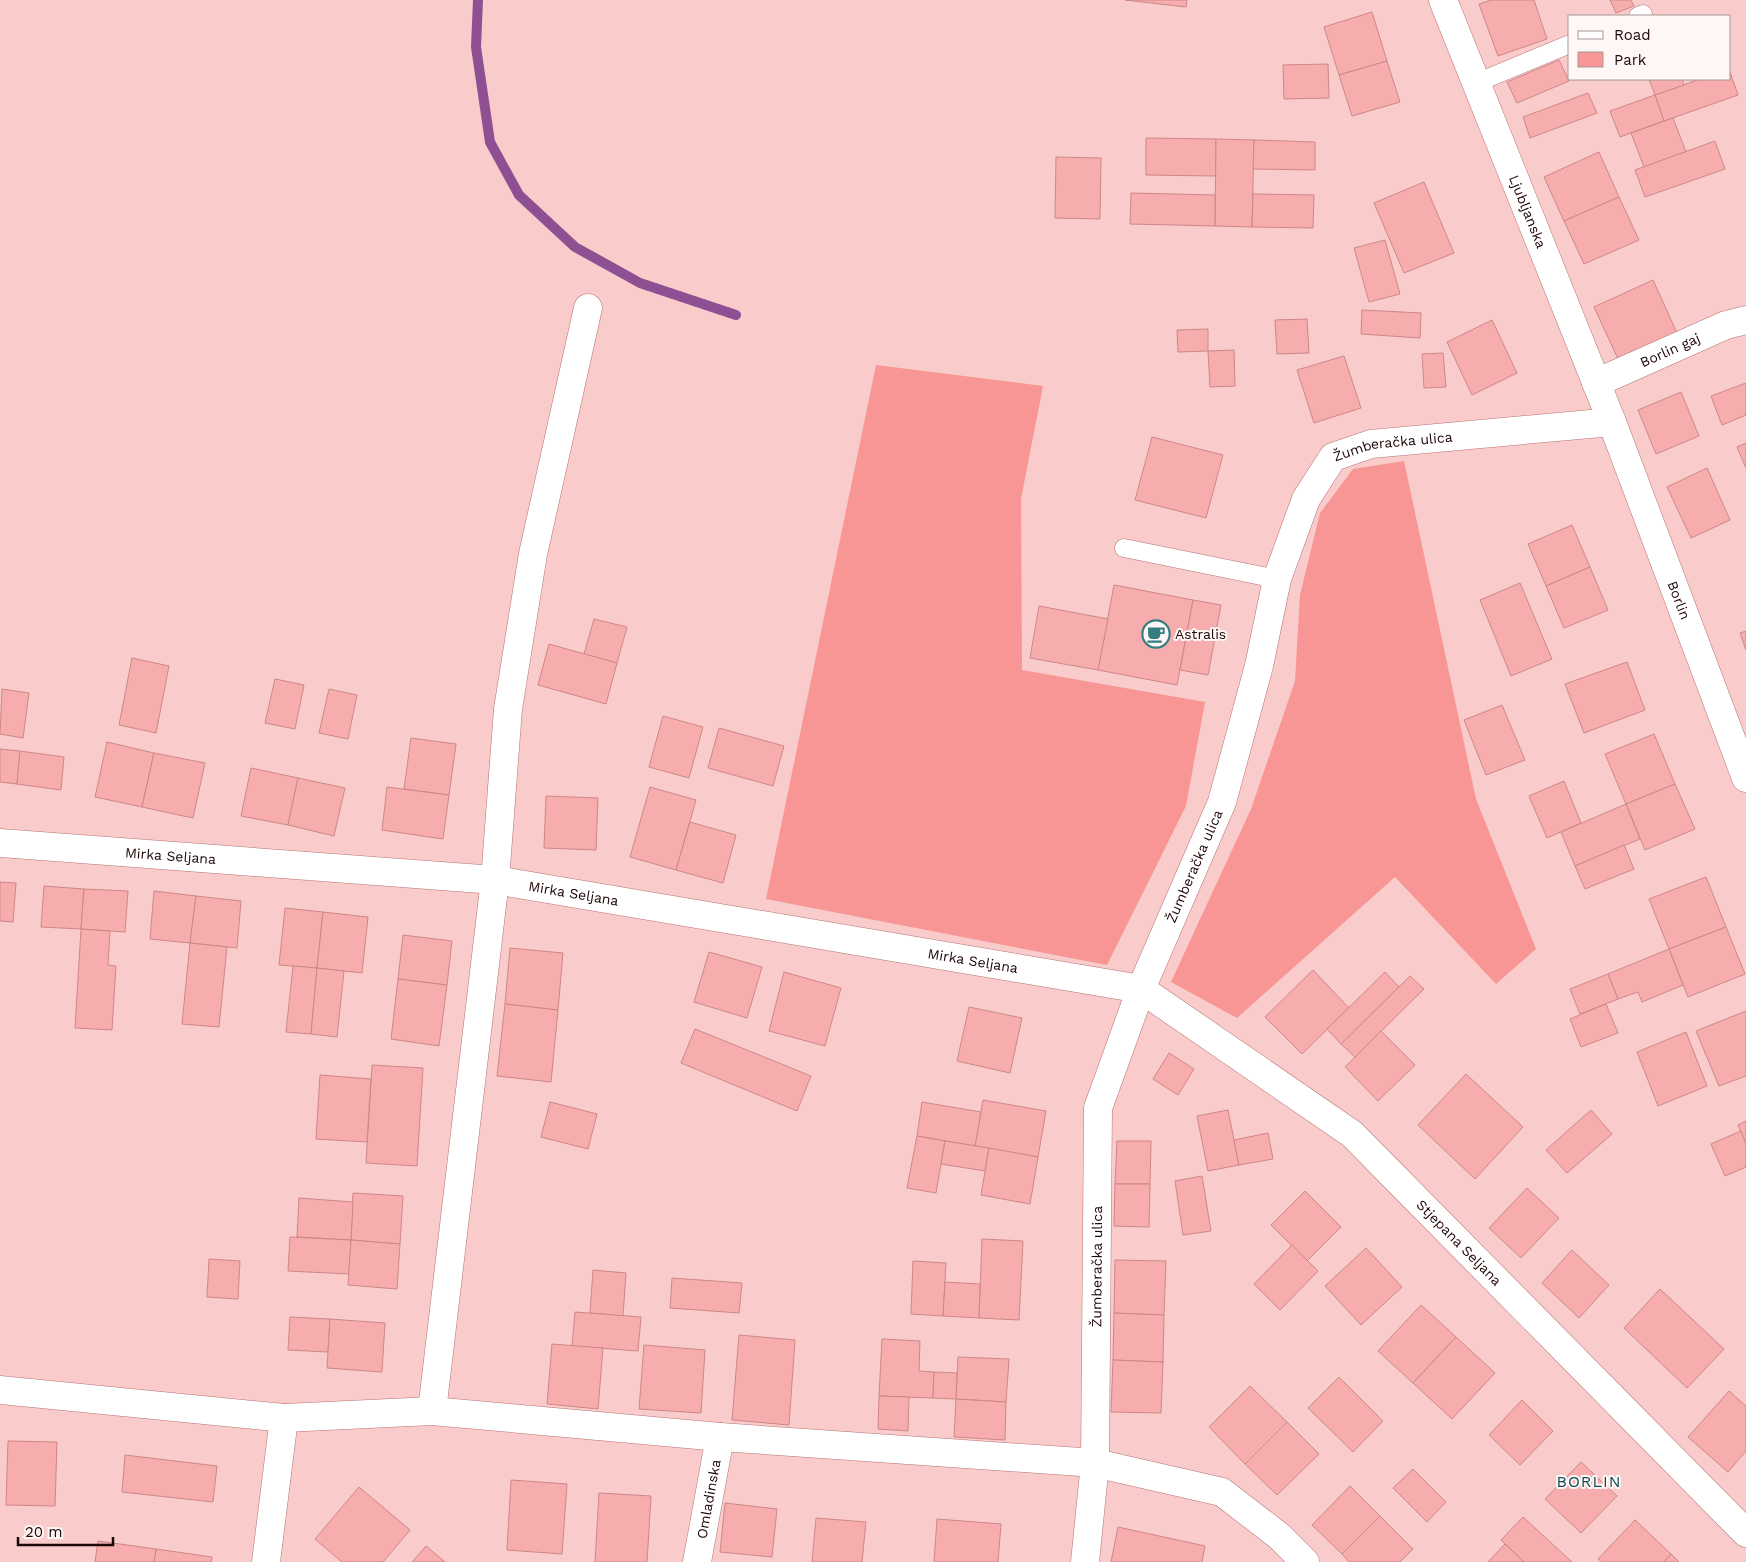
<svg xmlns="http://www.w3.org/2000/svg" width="1746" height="1562" viewBox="0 0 1746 1562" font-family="'Work Sans',sans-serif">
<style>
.green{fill:#f89595}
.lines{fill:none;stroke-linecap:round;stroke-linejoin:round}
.stream{stroke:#8e5093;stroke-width:10}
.building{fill:#f7adad;stroke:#cd8787}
.service-casing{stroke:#b77273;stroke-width:19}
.minor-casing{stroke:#b77273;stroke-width:29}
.secondary-casing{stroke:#b77273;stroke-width:29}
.primary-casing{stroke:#b77273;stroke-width:29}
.service{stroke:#fff;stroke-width:18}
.minor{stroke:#fff;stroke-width:28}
.secondary{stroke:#fff;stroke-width:28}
.primary{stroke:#fff;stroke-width:28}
.labels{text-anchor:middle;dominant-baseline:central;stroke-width:4;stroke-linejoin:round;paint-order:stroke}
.street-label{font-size:14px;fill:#1f0607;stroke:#fff7f6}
.poi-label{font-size:14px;fill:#1f0607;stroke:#fff7f6;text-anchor:start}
.quarter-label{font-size:16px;letter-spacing:1px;fill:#0f4d50;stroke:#fff7f6}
</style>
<rect width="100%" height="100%" fill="#f9cbca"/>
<!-- green -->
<g class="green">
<path d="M 876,365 L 1043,386 L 1021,499 L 1022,670 L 1205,702 L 1186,806 L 1107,965 L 766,899 Z"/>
<path d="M 1404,461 L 1476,799 L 1536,949 L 1496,984 L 1395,877 L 1237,1018 L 1171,982 L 1251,809 L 1295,681 L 1300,595 L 1320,513 L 1353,469 Z"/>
</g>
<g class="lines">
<!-- stream -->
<path class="stream" d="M 478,0 L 476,47 L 490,142 L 519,195 L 575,247 L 640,283 L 736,315"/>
</g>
<!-- building -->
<g class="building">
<path d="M 1125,0 L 1187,0 L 1186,7 Z"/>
<path d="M 1491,0 L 1534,0 L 1547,39 L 1498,56 L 1479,4 Z"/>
<path d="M 1610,0 L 1631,0 L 1634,6 L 1616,13 Z"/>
<path d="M 1372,12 L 1387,61 L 1339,75 L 1324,27 Z"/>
<path d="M 1559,60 L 1569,81 L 1517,103 L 1507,82 Z"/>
<path d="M 1387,61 L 1400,102 L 1352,116 L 1339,75 Z"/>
<path d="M 1328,64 L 1329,98 L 1284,99 L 1283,65 Z"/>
<path d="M 1730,72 L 1738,95 L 1664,121 L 1655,95 L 1700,79 L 1730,79 Z"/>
<path d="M 1649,79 L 1682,79 L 1684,85 L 1655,95 Z"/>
<path d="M 1588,93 L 1597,113 L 1530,138 L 1523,117 Z"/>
<path d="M 1655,95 L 1664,121 L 1620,137 L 1610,111 Z"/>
<path d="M 1673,118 L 1686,152 L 1644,167 L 1631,133 Z"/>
<path d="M 1146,138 L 1216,139 L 1216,176 L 1146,175 Z"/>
<path d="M 1216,139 L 1254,140 L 1252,227 L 1215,226 Z"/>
<path d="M 1254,140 L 1315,142 L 1315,170 L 1253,169 Z"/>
<path d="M 1715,141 L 1725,169 L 1645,197 L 1635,170 Z"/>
<path d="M 1599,152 L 1619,197 L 1564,221 L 1544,177 Z"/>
<path d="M 1056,157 L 1101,158 L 1100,219 L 1055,218 Z"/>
<path d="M 1424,182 L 1454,253 L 1404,273 L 1374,203 Z"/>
<path d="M 1131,193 L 1215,195 L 1215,226 L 1130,224 Z"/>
<path d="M 1253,194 L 1314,195 L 1313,228 L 1252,227 Z"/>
<path d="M 1619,197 L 1639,240 L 1584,264 L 1564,221 Z"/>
<path d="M 1385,240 L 1400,294 L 1369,302 L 1354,248 Z"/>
<path d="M 1653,280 L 1677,333 L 1618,359 L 1594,307 Z"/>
<path d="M 1362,310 L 1421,313 L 1420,338 L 1361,334 Z"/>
<path d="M 1307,319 L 1309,353 L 1277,354 L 1275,320 Z"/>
<path d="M 1492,320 L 1517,373 L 1472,395 L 1447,342 Z"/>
<path d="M 1208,329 L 1208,351 L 1178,352 L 1177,330 Z"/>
<path d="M 1234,350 L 1235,386 L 1210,387 L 1208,351 Z"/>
<path d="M 1443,353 L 1446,387 L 1424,388 L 1422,354 Z"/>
<path d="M 1344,356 L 1361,408 L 1314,423 L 1297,370 Z"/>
<path d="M 1746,383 L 1746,415 L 1722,425 L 1711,396 Z"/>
<path d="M 1681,392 L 1699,436 L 1656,454 L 1638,410 Z"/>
<path d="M 1152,437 L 1223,455 L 1206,518 L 1135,500 Z"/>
<path d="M 1746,443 L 1746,468 L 1737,447 Z"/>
<path d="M 1707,468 L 1730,520 L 1691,538 L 1667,487 Z"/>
<path d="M 1572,525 L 1590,567 L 1546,586 L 1528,544 Z"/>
<path d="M 1590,567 L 1608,610 L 1564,628 L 1546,586 Z"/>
<path d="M 1520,583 L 1552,659 L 1511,676 L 1480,600 Z"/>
<path d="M 1114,585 L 1193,600 L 1177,685 L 1098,670 Z"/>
<path d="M 1193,600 L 1221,605 L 1208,675 L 1180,670 Z"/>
<path d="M 1039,606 L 1108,619 L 1098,670 L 1030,658 Z"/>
<path d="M 594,619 L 627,627 L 617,663 L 584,654 Z"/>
<path d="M 1746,631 L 1746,650 L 1740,633 Z"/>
<path d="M 549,644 L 617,663 L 606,704 L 538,685 Z"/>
<path d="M 132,658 L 169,666 L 156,733 L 119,725 Z"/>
<path d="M 1627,662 L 1645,710 L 1584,733 L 1565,684 Z"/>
<path d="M 275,679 L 304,685 L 295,729 L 265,723 Z"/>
<path d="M 2,689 L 29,693 L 23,738 L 0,734 Z"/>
<path d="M 329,689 L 357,695 L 348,739 L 319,733 Z"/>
<path d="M 1502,705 L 1525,760 L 1486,775 L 1464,720 Z"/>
<path d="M 663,716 L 703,727 L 689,778 L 649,767 Z"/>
<path d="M 719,728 L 784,746 L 773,786 L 708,768 Z"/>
<path d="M 1654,734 L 1675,784 L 1626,804 L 1605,754 Z"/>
<path d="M 411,738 L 456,744 L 449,795 L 404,789 Z"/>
<path d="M 107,742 L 154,753 L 142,807 L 95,797 Z"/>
<path d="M 0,749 L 20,751 L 17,784 L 0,782 Z"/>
<path d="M 20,751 L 64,757 L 61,790 L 17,784 Z"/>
<path d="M 154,753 L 205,763 L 193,818 L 142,807 Z"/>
<path d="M 251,768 L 298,778 L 288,825 L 241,816 Z"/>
<path d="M 298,778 L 345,788 L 334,836 L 288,825 Z"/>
<path d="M 1564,781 L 1581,823 L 1547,838 L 1529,796 Z"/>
<path d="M 1675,784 L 1695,829 L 1645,850 L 1626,804 Z"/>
<path d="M 387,787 L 449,795 L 443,839 L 382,830 Z"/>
<path d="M 650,787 L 696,800 L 676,870 L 630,857 Z"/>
<path d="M 546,796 L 598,798 L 596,850 L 544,848 Z"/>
<path d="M 1626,804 L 1640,839 L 1575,866 L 1561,832 Z"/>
<path d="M 690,822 L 736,835 L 723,883 L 676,870 Z"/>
<path d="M 1624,845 L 1634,869 L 1585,889 L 1575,866 Z"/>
<path d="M 1706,877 L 1726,927 L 1669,949 L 1649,899 Z"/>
<path d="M 0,882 L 16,883 L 13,922 L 0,921 Z"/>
<path d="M 44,886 L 84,889 L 81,929 L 41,927 Z"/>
<path d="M 84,889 L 128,891 L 125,932 L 81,929 Z"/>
<path d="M 154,891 L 196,896 L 190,943 L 150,939 Z"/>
<path d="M 196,896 L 241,901 L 237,948 L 190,943 Z"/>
<path d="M 285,908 L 323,912 L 317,968 L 279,965 Z"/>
<path d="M 323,912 L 368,917 L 362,973 L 317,968 Z"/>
<path d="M 1726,927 L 1745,974 L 1688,997 L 1669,949 Z"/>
<path d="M 81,929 L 110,931 L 108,965 L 116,966 L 112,1030 L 75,1028 Z"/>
<path d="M 403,935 L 452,941 L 447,985 L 398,979 Z"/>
<path d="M 190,943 L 227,947 L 219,1027 L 182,1024 Z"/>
<path d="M 510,948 L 563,953 L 558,1010 L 505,1004 Z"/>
<path d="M 1669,949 L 1683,985 L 1642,1002 L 1638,992 L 1618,999 L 1608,974 Z"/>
<path d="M 709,952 L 762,967 L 747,1018 L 694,1002 Z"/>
<path d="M 293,966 L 317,968 L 311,1034 L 286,1032 Z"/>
<path d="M 317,968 L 344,971 L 337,1037 L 311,1034 Z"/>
<path d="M 1313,970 L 1349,1008 L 1302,1054 L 1265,1017 Z"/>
<path d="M 784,972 L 841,988 L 825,1046 L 769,1031 Z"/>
<path d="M 1385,972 L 1399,987 L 1341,1044 L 1327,1029 Z"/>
<path d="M 1608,974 L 1618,999 L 1580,1014 L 1570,989 Z"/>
<path d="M 1410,976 L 1424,989 L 1355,1057 L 1341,1044 Z"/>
<path d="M 398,979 L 447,985 L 439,1046 L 391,1039 Z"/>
<path d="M 505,1004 L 558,1010 L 551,1082 L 497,1076 Z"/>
<path d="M 1606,1004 L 1618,1033 L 1581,1047 L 1570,1019 Z"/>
<path d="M 969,1007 L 1022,1018 L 1010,1073 L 957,1061 Z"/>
<path d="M 1746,1011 L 1746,1076 L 1719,1086 L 1696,1031 Z"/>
<path d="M 695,1029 L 811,1076 L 797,1111 L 681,1063 Z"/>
<path d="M 1381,1031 L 1415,1065 L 1378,1101 L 1345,1067 Z"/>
<path d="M 1686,1032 L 1707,1086 L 1658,1106 L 1637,1052 Z"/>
<path d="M 1169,1053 L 1194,1069 L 1178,1095 L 1153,1079 Z"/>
<path d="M 372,1065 L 423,1068 L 417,1166 L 366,1163 Z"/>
<path d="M 1466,1074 L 1523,1127 L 1475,1179 L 1418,1125 Z"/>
<path d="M 320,1075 L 371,1079 L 367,1142 L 316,1139 Z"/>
<path d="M 983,1100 L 1046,1111 L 1038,1157 L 975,1146 Z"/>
<path d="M 550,1102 L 597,1114 L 588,1149 L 541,1137 Z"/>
<path d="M 922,1102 L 981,1112 L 975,1146 L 917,1136 Z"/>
<path d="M 1228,1110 L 1239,1165 L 1208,1171 L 1197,1116 Z"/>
<path d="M 1591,1110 L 1612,1134 L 1567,1173 L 1546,1150 Z"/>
<path d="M 1746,1121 L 1746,1144 L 1738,1125 Z"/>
<path d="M 1741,1131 L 1746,1144 L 1746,1167 L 1725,1176 L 1711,1144 Z"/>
<path d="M 1268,1133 L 1273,1159 L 1239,1165 L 1234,1140 Z"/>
<path d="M 917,1136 L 945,1141 L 936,1193 L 907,1188 Z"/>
<path d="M 945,1141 L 989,1148 L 985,1171 L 941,1164 Z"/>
<path d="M 1117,1141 L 1151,1141 L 1150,1184 L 1115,1184 Z"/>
<path d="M 989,1148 L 1038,1157 L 1030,1204 L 981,1195 Z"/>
<path d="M 1202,1176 L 1211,1231 L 1183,1235 L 1175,1181 Z"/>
<path d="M 1115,1184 L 1150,1184 L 1149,1227 L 1114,1226 Z"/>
<path d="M 1527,1188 L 1559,1218 L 1521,1258 L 1489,1228 Z"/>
<path d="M 1305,1191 L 1341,1227 L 1307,1261 L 1271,1225 Z"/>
<path d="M 353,1193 L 403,1196 L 400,1244 L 351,1240 Z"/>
<path d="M 299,1198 L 353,1202 L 351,1240 L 297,1237 Z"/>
<path d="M 290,1237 L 351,1240 L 349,1274 L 288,1271 Z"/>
<path d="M 982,1239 L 1023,1241 L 1019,1320 L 979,1318 Z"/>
<path d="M 351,1240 L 400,1244 L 397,1289 L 348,1285 Z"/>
<path d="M 1292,1245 L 1318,1271 L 1280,1310 L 1254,1284 Z"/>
<path d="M 1366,1248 L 1402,1287 L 1361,1325 L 1325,1286 Z"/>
<path d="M 1572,1250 L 1609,1285 L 1579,1318 L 1542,1283 Z"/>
<path d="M 209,1259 L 240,1261 L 238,1299 L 207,1297 Z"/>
<path d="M 1115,1260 L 1166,1261 L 1164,1315 L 1114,1313 Z"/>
<path d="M 913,1261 L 946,1263 L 943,1316 L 911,1314 Z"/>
<path d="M 593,1270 L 626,1273 L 623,1316 L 590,1313 Z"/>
<path d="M 672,1278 L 742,1283 L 739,1313 L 670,1308 Z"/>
<path d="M 945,1282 L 980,1284 L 979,1318 L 943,1316 Z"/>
<path d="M 1660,1289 L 1724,1349 L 1687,1388 L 1624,1328 Z"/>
<path d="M 1421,1305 L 1456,1337 L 1413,1383 L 1378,1351 Z"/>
<path d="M 575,1312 L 641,1317 L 638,1351 L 572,1346 Z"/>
<path d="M 1114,1313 L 1164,1315 L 1163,1362 L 1113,1360 Z"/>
<path d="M 290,1317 L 330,1319 L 328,1352 L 288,1350 Z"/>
<path d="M 330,1319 L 385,1323 L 382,1372 L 327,1368 Z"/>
<path d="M 739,1335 L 795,1340 L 789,1425 L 732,1420 Z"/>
<path d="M 1456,1337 L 1495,1373 L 1452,1419 L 1413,1383 Z"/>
<path d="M 882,1339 L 920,1341 L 919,1371 L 934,1372 L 933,1398 L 879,1396 Z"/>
<path d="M 552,1344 L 603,1348 L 598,1409 L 547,1404 Z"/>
<path d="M 644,1345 L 705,1350 L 701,1413 L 639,1409 Z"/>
<path d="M 958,1357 L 1009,1359 L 1006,1402 L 956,1399 Z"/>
<path d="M 1113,1360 L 1163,1362 L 1161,1413 L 1111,1412 Z"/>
<path d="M 934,1372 L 957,1373 L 956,1399 L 933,1398 Z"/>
<path d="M 1339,1377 L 1383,1421 L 1353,1452 L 1308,1408 Z"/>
<path d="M 1250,1386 L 1287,1422 L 1245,1464 L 1209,1427 Z"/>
<path d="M 1729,1391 L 1746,1406 L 1746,1451 L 1728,1472 L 1688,1437 Z"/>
<path d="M 879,1396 L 909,1397 L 908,1431 L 878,1429 Z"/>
<path d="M 956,1399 L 1006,1402 L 1005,1440 L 954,1437 Z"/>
<path d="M 1522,1400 L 1553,1431 L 1520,1465 L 1489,1435 Z"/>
<path d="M 1287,1422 L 1319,1454 L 1277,1495 L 1245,1464 Z"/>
<path d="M 8,1441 L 57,1442 L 55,1506 L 6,1505 Z"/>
<path d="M 125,1455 L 217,1466 L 213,1502 L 122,1492 Z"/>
<path d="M 1581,1462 L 1617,1496 L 1581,1533 L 1545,1499 Z"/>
<path d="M 1413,1469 L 1446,1502 L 1427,1522 L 1393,1488 Z"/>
<path d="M 511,1480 L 567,1484 L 562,1554 L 507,1550 Z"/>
<path d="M 1350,1486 L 1380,1516 L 1342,1554 L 1312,1525 Z"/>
<path d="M 359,1487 L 410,1530 L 383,1562 L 342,1562 L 315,1539 Z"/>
<path d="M 599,1493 L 651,1496 L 647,1562 L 595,1562 Z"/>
<path d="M 725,1503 L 777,1509 L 772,1557 L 720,1552 Z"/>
<path d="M 1380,1516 L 1413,1549 L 1400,1562 L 1349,1562 L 1342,1554 Z"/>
<path d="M 1523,1517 L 1572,1562 L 1524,1562 L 1501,1540 Z"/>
<path d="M 816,1518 L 866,1522 L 862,1562 L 812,1562 Z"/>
<path d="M 937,1519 L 1001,1524 L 998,1562 L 934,1562 Z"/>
<path d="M 1635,1520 L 1671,1554 L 1664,1562 L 1602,1562 L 1598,1559 Z"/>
<path d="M 1118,1527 L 1205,1546 L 1202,1562 L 1111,1562 Z"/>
<path d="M 98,1541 L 156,1549 L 154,1562 L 95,1562 Z"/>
<path d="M 1505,1544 L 1524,1562 L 1488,1562 Z"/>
<path d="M 426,1546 L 445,1562 L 412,1562 Z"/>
<path d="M 156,1549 L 212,1557 L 211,1562 L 154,1562 Z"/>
<path d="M 1671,1554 L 1679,1562 L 1664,1562 Z"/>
</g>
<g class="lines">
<!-- service casing -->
<g class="service-casing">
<g id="service">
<path d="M 1638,16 L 1643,14"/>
<path d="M 1476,83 L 1570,44"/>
<path d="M 1124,548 L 1277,579"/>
</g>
</g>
<!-- minor casing -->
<g class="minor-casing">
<g id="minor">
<path id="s1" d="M 1596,383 L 1726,325 L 1746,320"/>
<path id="s2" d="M 0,843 L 495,880 L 1141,989 L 1352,1134 L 1746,1533"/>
<path d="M 0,1390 L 284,1418 L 432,1411 L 720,1437 L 1095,1463 L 1222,1492 L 1279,1536 L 1305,1562"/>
<path d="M 432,1411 L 495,880 L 508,709 L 533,554 L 588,308"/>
<path d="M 266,1562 L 284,1418"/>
<path id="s3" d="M 697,1562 L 720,1437"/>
</g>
</g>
<!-- secondary casing -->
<g class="secondary-casing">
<g id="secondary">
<path id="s4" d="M 1085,1562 L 1095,1463 L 1098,1108 L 1141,989 L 1222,802 L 1259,666 L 1277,579 L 1306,499 L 1333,457 L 1371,444 L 1612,422"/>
</g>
</g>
<!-- primary casing -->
<g class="primary-casing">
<g id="primary">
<path id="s5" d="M 1443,0 L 1612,422 L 1746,778"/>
</g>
</g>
<!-- service -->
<use href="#service" class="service"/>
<!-- minor -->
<use href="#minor" class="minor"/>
<!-- secondary -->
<use href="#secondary" class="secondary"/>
<!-- primary -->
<use href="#primary" class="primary"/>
</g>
<!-- icons -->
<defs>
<g id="cafe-ring" transform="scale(1.4375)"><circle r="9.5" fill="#fff7f6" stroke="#337c80" stroke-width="1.5"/><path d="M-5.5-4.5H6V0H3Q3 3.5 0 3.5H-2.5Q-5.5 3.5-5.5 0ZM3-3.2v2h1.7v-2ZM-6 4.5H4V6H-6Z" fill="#337c80"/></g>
</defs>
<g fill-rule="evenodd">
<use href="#cafe-ring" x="1156" y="634"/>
</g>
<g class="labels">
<!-- street labels -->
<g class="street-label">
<text stroke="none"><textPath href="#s5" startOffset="228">Ljubljanska</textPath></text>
<text stroke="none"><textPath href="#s1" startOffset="81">Borlin gaj</textPath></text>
<text stroke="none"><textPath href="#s4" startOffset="1211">Žumberačka ulica</textPath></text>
<text stroke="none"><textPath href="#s5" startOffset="645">Borlin</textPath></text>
<text stroke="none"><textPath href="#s2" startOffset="171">Mirka Seljana</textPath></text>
<text stroke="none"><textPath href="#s4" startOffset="715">Žumberačka ulica</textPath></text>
<text stroke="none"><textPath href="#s2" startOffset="576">Mirka Seljana</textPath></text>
<text stroke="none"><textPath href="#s2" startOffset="981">Mirka Seljana</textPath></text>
<text stroke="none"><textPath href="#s2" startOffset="1560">Stjepana Seljana</textPath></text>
<text stroke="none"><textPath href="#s4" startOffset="296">Žumberačka ulica</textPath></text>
<text stroke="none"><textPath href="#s3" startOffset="64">Omladinska</textPath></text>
</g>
<!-- poi labels -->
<g class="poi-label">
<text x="1175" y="634">Astralis</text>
</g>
<!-- quarter labels -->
<g class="quarter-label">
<text x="1589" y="1481">BORLIN</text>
</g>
</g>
<!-- legend -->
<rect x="1568" y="15" width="162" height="65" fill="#fff7f6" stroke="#a59796"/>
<rect x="1578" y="31" width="25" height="8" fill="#ffffff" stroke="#a59796"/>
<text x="1614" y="40" font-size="15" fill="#1f0607">Road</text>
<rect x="1578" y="52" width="25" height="15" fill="#f89595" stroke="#a59796"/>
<text x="1614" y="65" font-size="15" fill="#1f0607">Park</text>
<!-- scale -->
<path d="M18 1537v8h95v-8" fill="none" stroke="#1f0607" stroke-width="2.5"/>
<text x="25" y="1537" font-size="15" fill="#1f0607" stroke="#fff7f6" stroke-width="4" paint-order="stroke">20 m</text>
</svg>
